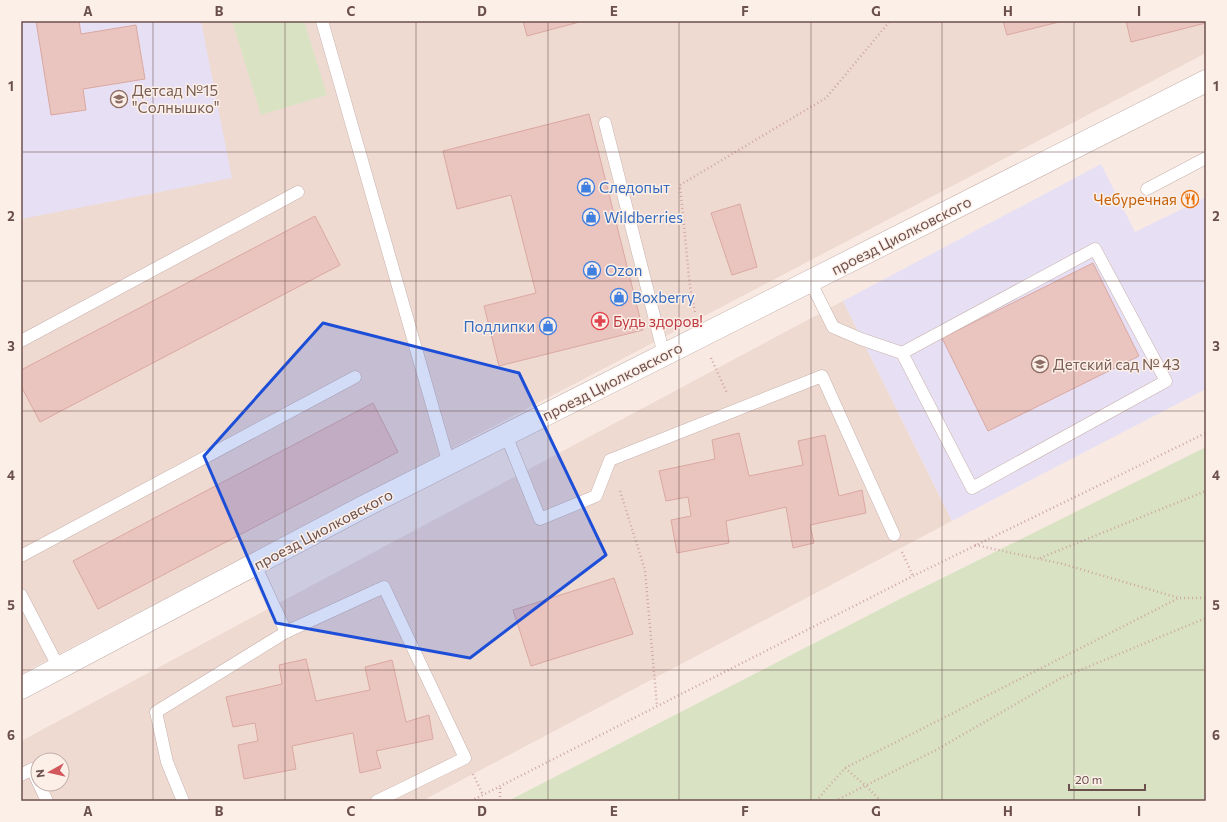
<svg xmlns="http://www.w3.org/2000/svg" width="1227" height="822" viewBox="0 0 1227 822" font-family="Commissioner,sans-serif">
<style>
.residential{fill:#efdad2;fill-rule:evenodd}
.education{fill:#e7e0f4}
.green{fill:#d9e3c4}
.building{fill:#eac4be;stroke:#daa8a1}
.lines{fill:none;stroke-linecap:round;stroke-linejoin:round}
.service-casing{stroke:#c7b1ac;stroke-width:13}
.minor-casing{stroke:#c7b1ac;stroke-width:23}
.path{stroke:#cea8a2;stroke-width:2.5;stroke-dasharray:1 3;stroke-linecap:butt}
.service{stroke:#fff;stroke-width:12}
.minor{stroke:#fff;stroke-width:22}
.marked{fill:#1d4ed8;fill-opacity:0.2;stroke:#1d4ed8;stroke-width:3;stroke-linejoin:round}
.grid{fill:none;stroke:#6c504d;stroke-width:1;stroke-opacity:0.55}
.labels{text-anchor:middle;dominant-baseline:central;stroke-width:3;stroke-linejoin:round;paint-order:stroke}
.education-label{font-size:15px;fill:#785e54;stroke:#fcefe8;text-anchor:start}
.shop-label{font-size:15px;fill:#366cbe;stroke:#fcefe8;text-anchor:start}
.food-label{font-size:15px;fill:#c56008;stroke:#fcefe8;text-anchor:end}
.street-label{font-size:15px;fill:#6c504d;stroke:#fcefe8}
.health-label{font-size:15px;fill:#be3a42;stroke:#fcefe8;text-anchor:start}
.neatline{fill:none;stroke:#6c504d;stroke-width:1.5}
.grid-label{font-size:13px;text-anchor:middle;font-weight:bold;fill:#6c504d}
</style>
<rect width="100%" height="100%" fill="#f8eae3"/>
<!-- residential -->
<g class="residential">
<path d="M 21,21 L 1206,21 L 1206,53 L 21,674 Z"/>
<path d="M 843,301 L 952,521 L 422,801 L 21,801 L 21,741 ZM 38,760 L 62,760 L 62,784 L 38,784 Z"/>
</g>
<!-- education -->
<g class="education">
<path d="M 21,21 L 201,21 L 232,178 L 21,219 Z"/>
<path d="M 1101,164 L 1135,232 L 1206,197 L 1206,389 L 952,521 L 843,301 Z"/>
</g>
<!-- green -->
<g class="green">
<path d="M 232,21 L 304,21 L 327,95 L 261,115 Z"/>
<path d="M 1206,447 L 1206,801 L 508,801 L 898,600 Z"/>
</g>
<!-- building -->
<g class="building">
<path d="M 36,21 L 79,21 L 81,34 L 136,25 L 145,79 L 83,89 L 86,110 L 51,115 Z"/>
<path d="M 523,21 L 583,21 L 527,36 Z"/>
<path d="M 1003,21 L 1063,21 L 1007,35 Z"/>
<path d="M 1126,21 L 1206,21 L 1206,23 L 1131,42 Z"/>
<path d="M 589,114 L 643,330 L 499,366 L 484,306 L 536,293 L 511,195 L 457,209 L 443,151 Z"/>
<path d="M 740,204 L 757,267 L 732,275 L 711,213 Z"/>
<path d="M 315,216 L 340,265 L 40,422 L 21,386 L 21,370 Z"/>
<path d="M 1093,263 L 1139,356 L 988,431 L 942,338 Z"/>
<path d="M 373,403 L 398,452 L 98,609 L 73,561 Z"/>
<path d="M 739,433 L 749,476 L 803,465 L 798,441 L 825,435 L 839,496 L 862,490 L 866,513 L 810,525 L 814,543 L 793,548 L 786,507 L 726,521 L 729,543 L 677,553 L 671,520 L 691,516 L 688,497 L 666,501 L 659,471 L 715,459 L 712,440 Z"/>
<path d="M 614,578 L 633,634 L 531,666 L 513,610 Z"/>
<path d="M 306,659 L 316,701 L 370,690 L 365,667 L 392,660 L 406,722 L 429,715 L 433,739 L 376,751 L 381,768 L 360,773 L 353,733 L 292,746 L 296,769 L 244,779 L 238,745 L 258,741 L 255,723 L 233,727 L 226,697 L 282,684 L 279,665 Z"/>
</g>
<g class="lines">
<!-- service casing -->
<g class="service-casing">
<g id="service">
<path d="M 322,21 L 449,464"/>
<path d="M 605,123 L 664,355"/>
<path d="M 1147,189 L 1206,158"/>
<path d="M 810,281 L 833,327 L 861,339 L 902,353 L 972,488 L 1166,381 L 1095,249 L 902,353"/>
<path d="M 21,341 L 298,192"/>
<path d="M 506,435 L 540,519 L 596,496 L 610,460 L 822,376 L 894,535"/>
<path d="M 21,556 L 355,377"/>
<path d="M 255,565 L 286,632"/>
<path d="M 21,595 L 59,668"/>
<path d="M 21,775 L 32,769 L 38,782"/>
<path d="M 39,784 L 47,801"/>
<path d="M 183,801 L 167,762 L 156,712 L 286,632 L 384,587 L 465,758 L 377,801"/>
</g>
</g>
<!-- minor casing -->
<g class="minor-casing">
<path id="minor" d="M 21,688 L 363,507 L 1206,81"/>
</g>
<!-- path -->
<g class="path">
<path d="M 695,312 L 690,287 L 680,185 L 826,98 L 890,21"/>
<path d="M 711,358 L 727,393"/>
<path d="M 620,491 L 645,570 L 657,706"/>
<path d="M 975,545 L 1063,564 L 1179,598 L 1206,598"/>
<path d="M 902,552 L 913,576"/>
<path d="M 1040,558 L 1206,491"/>
<path d="M 845,768 L 865,785 L 881,801"/>
<path d="M 473,774 L 483,795"/>
<path d="M 471,801 L 913,576 L 1206,433"/>
<path d="M 500,801 L 500,786"/>
<path d="M 816,801 L 845,768 L 1179,598"/>
<path d="M 835,801 L 938,749 L 1061,678 L 1206,618"/>
</g>
<!-- service -->
<use href="#service" class="service"/>
<!-- minor -->
<use href="#minor" class="minor"/>
</g>
<!-- marked area -->
<path class="marked" d="M 323,323 L 519,373 L 606,555 L 470,658 L 276,623 L 204,456 Z"/>
<!-- grid -->
<path class="grid" d="M 153,21 L 153,801M 285,21 L 285,801M 416,21 L 416,801M 548,21 L 548,801M 679,21 L 679,801M 811,21 L 811,801M 942,21 L 942,801M 1074,21 L 1074,801M 21,152 L 1206,152M 21,281 L 1206,281M 21,411 L 1206,411M 21,541 L 1206,541M 21,670 L 1206,670"/>
<!-- icons -->
<defs>
<g id="school-ring" transform="scale(0.9)"><circle r="9.5" fill="#fcefe8" stroke="#8d6e63" stroke-width="1.5"/><path d="M0-5L7-2L0 1L-7-2ZM-4 1L0 2.5L4 1V4Q0 6-4 4Z" fill="#8d6e63"/></g>
<g id="shop-ring" transform="scale(0.9)"><circle r="9.5" fill="#fcefe8" stroke="#3f7fe0" stroke-width="1.5"/><path d="M-5-2.5h2.3a2.7 3.5 0 0 1 5.4 0H5L5.5 6h-11ZM-1.5-2.5h3a1.5 2.3 0 0 0-3 0Z" fill="#3f7fe0"/></g>
<g id="restaurant-ring" transform="scale(0.9)"><circle r="9.5" fill="#fcefe8" stroke="#e8710a" stroke-width="1.5"/><path d="M-5-6h1v4h1v-4h1v4h1v-4h1v5L-1.5 .5V6h-2V.5L-5-1ZM5-6V6H3V1.5H1.5Q1.5-4 5-6Z" fill="#e8710a"/></g>
<g id="pharmacy-ring" transform="scale(0.9)"><circle r="9.5" fill="#fcefe8" stroke="#e0444e" stroke-width="1.5"/><path d="M-2-6h4v4h4v4h-4v4h-4v-4h-4v-4h4Z" fill="#e0444e"/></g>
</defs>
<g fill-rule="evenodd">
<use href="#school-ring" x="119" y="99"/>
<use href="#shop-ring" x="586" y="187"/>
<use href="#restaurant-ring" x="1190" y="199"/>
<use href="#shop-ring" x="591" y="217"/>
<use href="#shop-ring" x="592" y="270"/>
<use href="#shop-ring" x="619" y="297"/>
<use href="#pharmacy-ring" x="600" y="321"/>
<use href="#shop-ring" x="548" y="326"/>
<use href="#school-ring" x="1040" y="364"/>
</g>
<g class="labels">
<!-- education labels -->
<g class="education-label">
<text x="132" y="90">Детсад №15<tspan x="132" dy="17">"Солнышко"</tspan></text>
<text x="1053" y="364">Детский сад № 43</text>
</g>
<!-- shop labels -->
<g class="shop-label">
<text x="599" y="187">Следопыт</text>
<text x="604" y="217">Wildberries</text>
<text x="605" y="270">Ozon</text>
<text x="632" y="297">Boxberry</text>
<text x="535" y="326" text-anchor="end">Подлипки</text>
</g>
<!-- food labels -->
<g class="food-label">
<text x="1177" y="199">Чебуречная</text>
</g>
<!-- street labels -->
<g class="street-label">
<text transform="translate(901 235) rotate(-27)">проезд Циолковского</text>
<text transform="translate(612 381) rotate(-27)">проезд Циолковского</text>
<text transform="translate(323 529) rotate(-28)">проезд Циолковского</text>
</g>
<!-- health labels -->
<g class="health-label">
<text x="613" y="321">Будь здоров!</text>
</g>
</g>
<!-- border -->
<rect width="1227" height="822" fill="none" stroke="#fcefe8" stroke-width="44"/>
<!-- north arrow -->
<g transform="translate(50 772) rotate(262)"><circle r="19" fill="#fcefe8" stroke="#c2afaa"/>
<path d="M0-3L7 15L0 10L-7 15Z" fill="#d2585c"/>
<text y="-6" font-size="11" font-weight="bold" text-anchor="middle" fill="#6c504d">N</text>
</g>
<!-- scale -->
<path d="M1069 784v6h76v-6" fill="none" stroke="#6c504d" stroke-width="2"/>
<text x="1075" y="784" font-size="12" fill="#6c504d" stroke="#fcefe8" stroke-width="3" paint-order="stroke">20 m</text>
<rect x="22" y="22" width="1183" height="778" class="neatline"/>
<g class="grid-label">
<text x="88" y="16">A</text>
<text x="219" y="16">B</text>
<text x="351" y="16">C</text>
<text x="482" y="16">D</text>
<text x="614" y="16">E</text>
<text x="745" y="16">F</text>
<text x="876" y="16">G</text>
<text x="1008" y="16">H</text>
<text x="1139" y="16">I</text>
<text x="11" y="91">1</text>
<text x="1216" y="91">1</text>
<text x="11" y="221">2</text>
<text x="1216" y="221">2</text>
<text x="11" y="351">3</text>
<text x="1216" y="351">3</text>
<text x="11" y="480">4</text>
<text x="1216" y="480">4</text>
<text x="11" y="610">5</text>
<text x="1216" y="610">5</text>
<text x="11" y="740">6</text>
<text x="1216" y="740">6</text>
<text x="88" y="816">A</text>
<text x="219" y="816">B</text>
<text x="351" y="816">C</text>
<text x="482" y="816">D</text>
<text x="614" y="816">E</text>
<text x="745" y="816">F</text>
<text x="876" y="816">G</text>
<text x="1008" y="816">H</text>
<text x="1139" y="816">I</text>
</g>
</svg>
